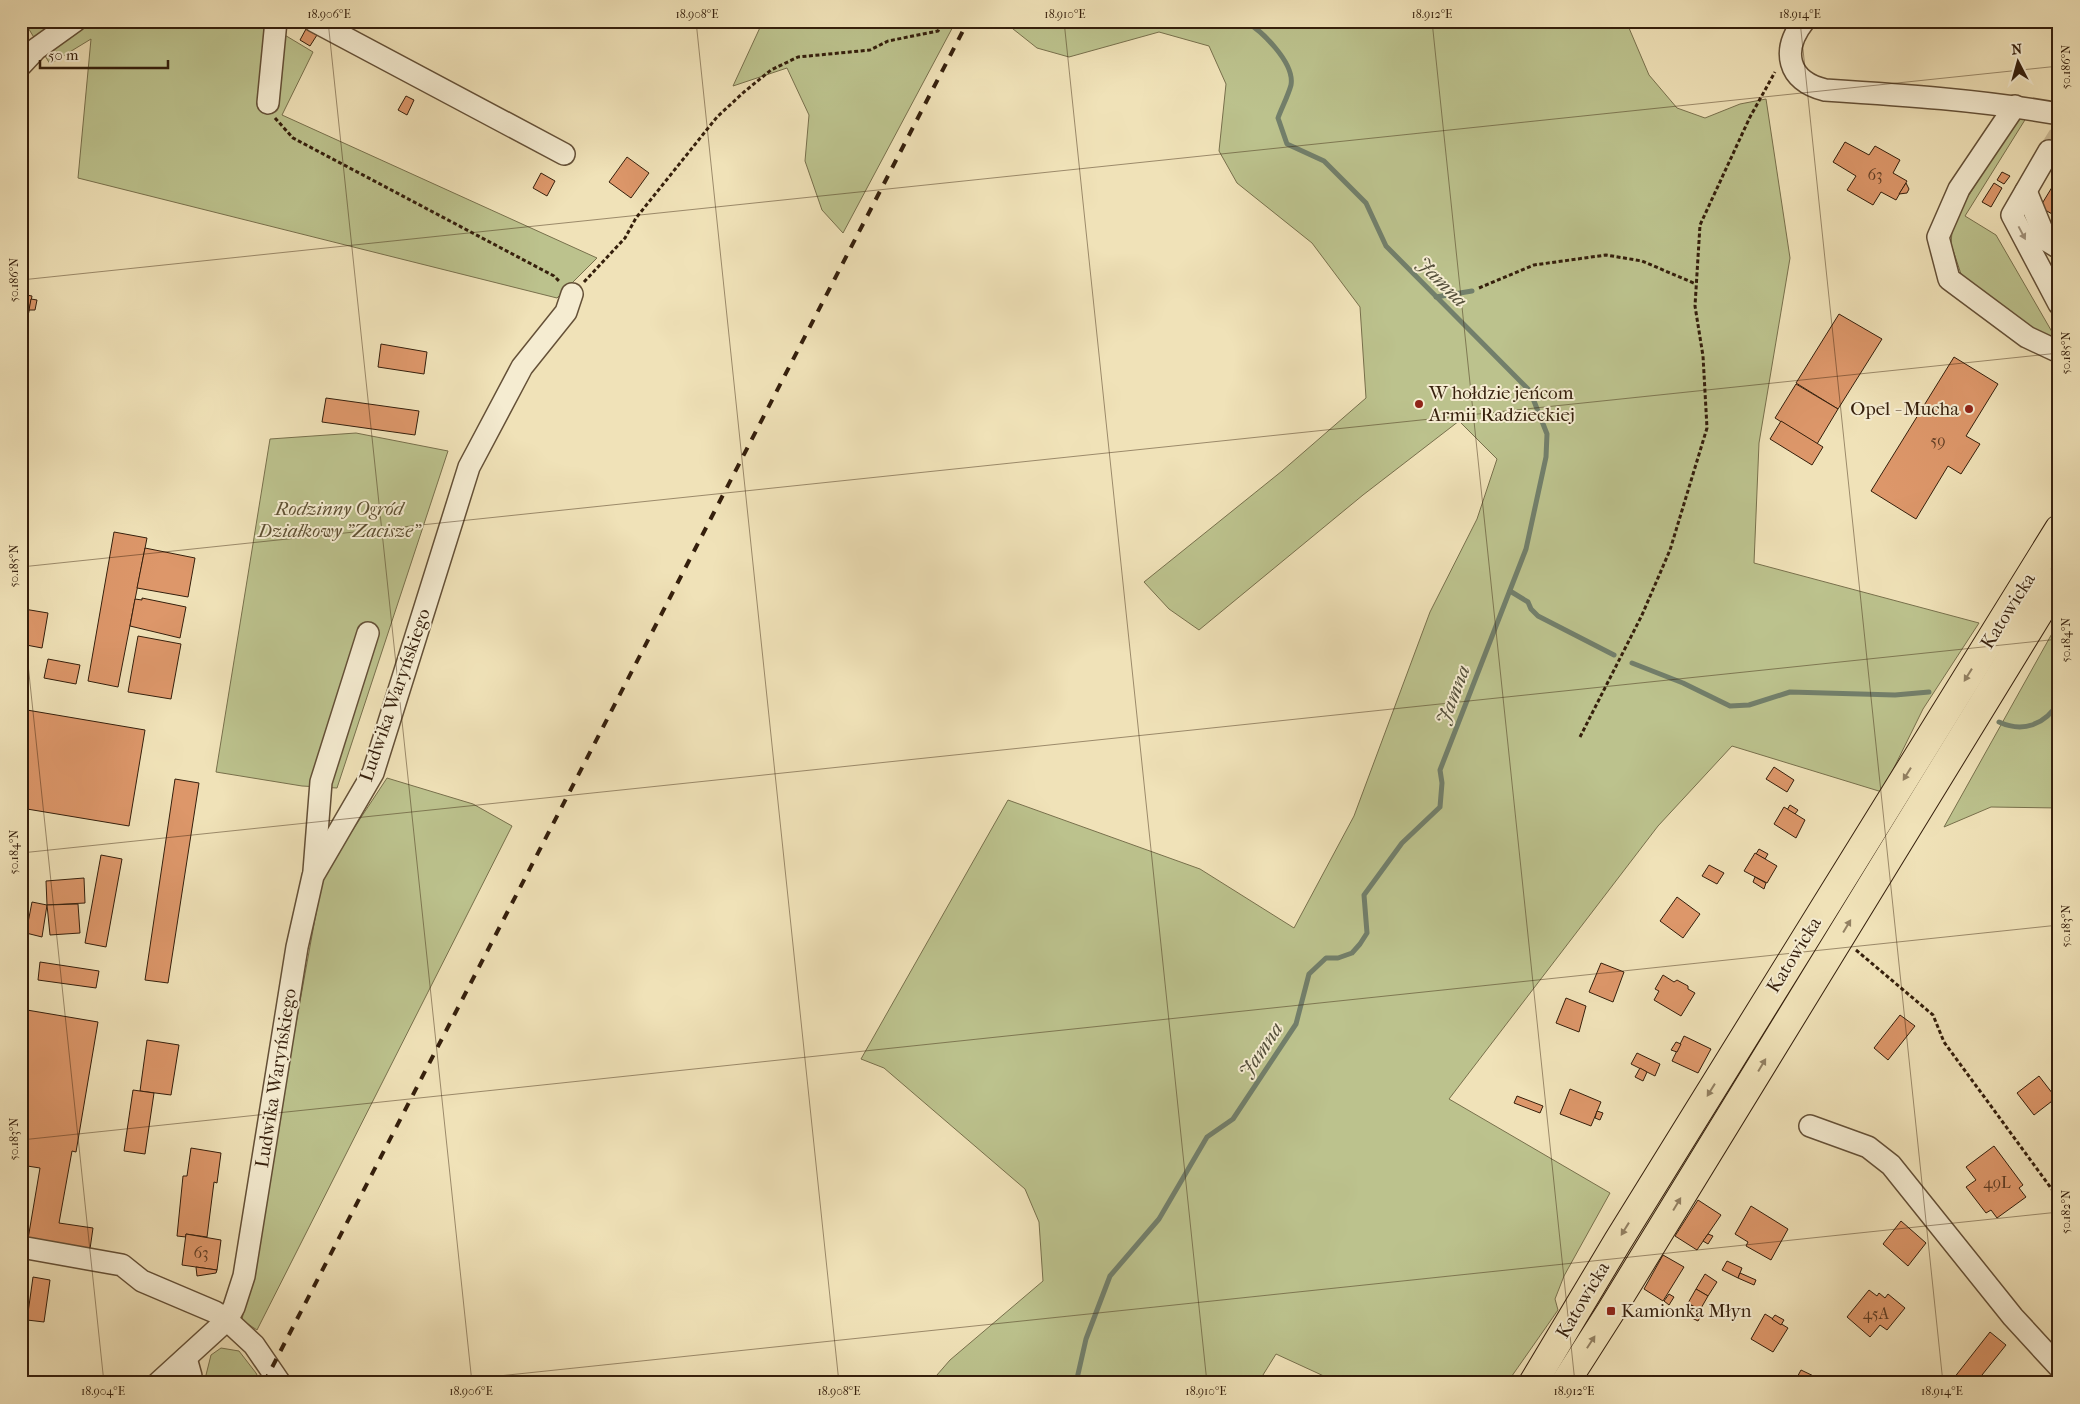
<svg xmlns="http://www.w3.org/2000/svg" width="2080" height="1404" viewBox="0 0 2080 1404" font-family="'IM FELL French Canon',serif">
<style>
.green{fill:#bcc28d;stroke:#78704c}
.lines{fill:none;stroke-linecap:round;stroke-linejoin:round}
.stream{stroke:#727f6b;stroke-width:5}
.building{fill:#dd976a;stroke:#351f0c}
.minor-tunnel{stroke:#cbbb96;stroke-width:21;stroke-dasharray:21 11;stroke-linecap:butt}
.minor-casing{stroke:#645037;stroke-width:24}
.major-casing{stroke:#351f0c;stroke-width:30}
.path{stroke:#351f0c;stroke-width:3;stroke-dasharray:4 2.5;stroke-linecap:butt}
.minor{stroke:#f5ecd1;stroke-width:21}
.major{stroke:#f0e2b8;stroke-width:28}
.rail{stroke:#351f0c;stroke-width:4;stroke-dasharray:9 9;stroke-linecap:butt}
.oneway{fill:#9f9078}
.oneway2{fill:#928062}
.ticks{fill:none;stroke:#351f0c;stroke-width:1;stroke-opacity:0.45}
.poi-dot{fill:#8f2418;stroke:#f5ecd1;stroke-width:2}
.labels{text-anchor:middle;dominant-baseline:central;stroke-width:4;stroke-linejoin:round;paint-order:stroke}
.number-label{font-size:16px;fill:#5f3d24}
.poi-label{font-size:19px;fill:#351f0c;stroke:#f5ecd1;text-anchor:start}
.park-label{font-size:19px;font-style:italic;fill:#5e5033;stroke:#f5ecd1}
.street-label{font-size:19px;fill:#351f0c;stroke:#f5ecd1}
.water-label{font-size:20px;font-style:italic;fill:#544f3b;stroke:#f5ecd1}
.neatline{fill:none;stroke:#351f0c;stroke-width:2}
.ticks-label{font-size:12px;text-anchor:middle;fill:#351f0c}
</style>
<rect width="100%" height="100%" fill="#f0e2b8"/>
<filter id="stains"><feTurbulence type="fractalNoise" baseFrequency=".004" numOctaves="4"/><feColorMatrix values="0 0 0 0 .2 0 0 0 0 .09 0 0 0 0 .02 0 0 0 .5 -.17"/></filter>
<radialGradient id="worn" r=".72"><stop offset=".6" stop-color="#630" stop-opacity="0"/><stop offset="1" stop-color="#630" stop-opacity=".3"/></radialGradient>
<!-- green -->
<g class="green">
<path d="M 24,21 L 284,21 L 278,31 L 313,52 L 282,115 L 597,258 L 557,298 L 78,178 L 91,39 L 50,64 Z"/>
<path d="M 763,21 L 956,21 L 843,233 L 822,210 L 805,161 L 809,115 L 787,68 L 733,86 Z"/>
<path d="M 1003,21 L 1626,21 L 1649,75 L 1677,108 L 1705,118 L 1740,104 L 1766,99 L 1790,258 L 1759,443 L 1754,563 L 1979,623 L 1923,709 L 1882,792 L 1732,746 L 1658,826 L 1449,1099 L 1610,1193 L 1564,1276 L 1555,1299 L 1558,1310 L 1507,1383 L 1339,1383 L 1276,1354 L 1258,1383 L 930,1383 L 950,1360 L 1043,1281 L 1039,1222 L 1025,1189 L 884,1068 L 861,1059 L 1008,800 L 1200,869 L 1294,928 L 1354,816 L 1430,612 L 1477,519 L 1497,459 L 1459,421 L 1363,495 L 1199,630 L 1169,609 L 1144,582 L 1282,471 L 1366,398 L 1360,307 L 1312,243 L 1237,183 L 1219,151 L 1226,84 L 1209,46 L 1159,32 L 1069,57 L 1037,48 Z"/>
<path d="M 2021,113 L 2028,115 L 1965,216 L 1996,235 L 2055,337 L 2037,337 L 1965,286 L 1951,244 L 1953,220 Z"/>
<path d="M 356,433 L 448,451 L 337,788 L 302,786 L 216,772 L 270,439 Z"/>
<path d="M 2059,621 L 2059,808 L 1991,807 L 1944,827 Z"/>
<path d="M 387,778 L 473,804 L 512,826 L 257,1330 L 242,1320 L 323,875 Z"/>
<path d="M 221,1348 L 239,1351 L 256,1373 L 261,1383 L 204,1383 L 211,1355 Z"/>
</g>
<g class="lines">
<!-- stream -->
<g class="stream">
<path d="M 1436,297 L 1472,291"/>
<path d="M 1510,591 L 1528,602 L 1531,609 L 1538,616 L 1614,655"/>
<path d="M 1632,663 L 1683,683 L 1730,706 L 1749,705 L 1790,692 L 1895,695 L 1929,692"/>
<path d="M 1999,722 C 2023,733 2045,725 2059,702"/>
<path d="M 1076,1383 L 1086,1339 L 1110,1276 L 1159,1219 L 1207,1137 L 1233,1119 L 1296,1024 L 1309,974 L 1326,958 L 1338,958 L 1352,953 L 1360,944 L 1367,933 L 1364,895 L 1402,843 L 1440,807 L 1442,783 L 1440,770 L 1526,549 L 1546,457 L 1547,434 L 1530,391 L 1386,246 L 1366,203 L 1324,161 L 1287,144 L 1278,118 C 1282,107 1288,96 1291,85 C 1295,63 1262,31 1245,21"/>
</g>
</g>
<!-- building -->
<g class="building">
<path d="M 306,29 L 317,35 L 310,46 L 300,40 Z"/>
<path d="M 406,96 L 414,100 L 407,115 L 398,110 Z"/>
<path d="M 2056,128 L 2059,129 L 2059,157 L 2044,148 Z"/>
<path d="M 1845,142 L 1869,155 L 1875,146 L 1900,160 L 1893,173 L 1907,181 L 1896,200 L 1881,192 L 1873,205 L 1847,190 L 1856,176 L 1833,162 Z"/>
<path d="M 627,157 L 649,173 L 631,198 L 609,182 Z"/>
<path d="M 2002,172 L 2010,176 L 2004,184 L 1997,180 Z"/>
<path d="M 541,173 L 555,181 L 547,196 L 533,188 Z"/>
<path d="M 2057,179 L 2059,180 L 2059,218 L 2040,207 Z"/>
<path d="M 1906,183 L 1909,189 L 1907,193 L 1899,194 Z"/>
<path d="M 1994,183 L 2002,188 L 1991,207 L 1982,202 Z"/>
<path d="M 2057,217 L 2059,218 L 2059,242 L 2049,230 Z"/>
<path d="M 21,294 L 32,296 L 28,316 L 21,315 Z"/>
<path d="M 31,299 L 37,300 L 35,310 L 29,310 Z"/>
<path d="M 1839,314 L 1882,339 L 1838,409 L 1796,383 Z"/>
<path d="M 381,344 L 427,352 L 424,374 L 378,367 Z"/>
<path d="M 1954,357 L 1998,384 L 1966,436 L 1980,444 L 1961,474 L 1948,466 L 1916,519 L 1871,491 Z"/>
<path d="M 1796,384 L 1838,409 L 1817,444 L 1775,418 Z"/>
<path d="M 326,398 L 419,411 L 415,435 L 322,422 Z"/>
<path d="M 1781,421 L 1823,447 L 1812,465 L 1770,439 Z"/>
<path d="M 114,532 L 147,538 L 118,687 L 88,681 Z"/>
<path d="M 145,548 L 195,558 L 188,597 L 137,588 Z"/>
<path d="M 142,598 L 186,607 L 180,638 L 130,626 L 135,599 L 142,600 Z"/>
<path d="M 24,609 L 48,613 L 42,648 L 21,644 Z"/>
<path d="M 138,636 L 181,644 L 171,699 L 128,692 Z"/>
<path d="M 48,659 L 80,665 L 76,684 L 44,678 Z"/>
<path d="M 21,709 L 145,730 L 129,826 L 21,808 Z"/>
<path d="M 1774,767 L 1794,780 L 1787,792 L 1766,779 Z"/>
<path d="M 175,779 L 199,783 L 168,983 L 145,980 Z"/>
<path d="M 1790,805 L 1798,810 L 1795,814 L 1787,810 Z"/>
<path d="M 1784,807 L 1805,820 L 1796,838 L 1774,824 Z"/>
<path d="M 1759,849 L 1768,854 L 1765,859 L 1756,854 Z"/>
<path d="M 1755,853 L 1777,866 L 1767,883 L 1744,871 Z"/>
<path d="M 101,855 L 122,859 L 106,947 L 85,943 Z"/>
<path d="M 1709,865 L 1724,873 L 1717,884 L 1702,876 Z"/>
<path d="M 1755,877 L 1766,883 L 1764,889 L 1753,882 Z"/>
<path d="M 84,878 L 85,903 L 47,905 L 46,881 Z"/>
<path d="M 1677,897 L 1700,914 L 1683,938 L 1660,921 Z"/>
<path d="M 32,902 L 47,905 L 42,937 L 26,933 Z"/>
<path d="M 78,904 L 80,933 L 50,935 L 47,905 Z"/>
<path d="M 40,962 L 99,971 L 96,988 L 38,980 Z"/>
<path d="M 1601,963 L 1624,972 L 1613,1002 L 1589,992 Z"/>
<path d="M 1663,975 L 1674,982 L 1677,980 L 1688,986 L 1688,989 L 1695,993 L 1681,1016 L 1654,1000 L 1659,991 L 1655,989 Z"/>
<path d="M 1566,998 L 1586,1006 L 1579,1032 L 1556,1023 Z"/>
<path d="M 21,1009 L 98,1022 L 76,1152 L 72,1151 L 59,1223 L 93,1228 L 90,1249 L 28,1239 L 40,1168 L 21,1165 Z"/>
<path d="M 1900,1015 L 1915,1026 L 1888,1060 L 1874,1048 Z"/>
<path d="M 1684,1036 L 1711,1049 L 1698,1073 L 1672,1061 Z"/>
<path d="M 147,1040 L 179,1045 L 171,1095 L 140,1091 Z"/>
<path d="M 1676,1042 L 1681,1044 L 1677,1052 L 1671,1050 Z"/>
<path d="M 1637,1053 L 1660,1064 L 1655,1076 L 1631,1064 Z"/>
<path d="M 1640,1068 L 1647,1072 L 1643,1081 L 1635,1077 Z"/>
<path d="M 2039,1076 L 2056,1098 L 2034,1115 L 2017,1093 Z"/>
<path d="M 1570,1089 L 1601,1102 L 1591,1126 L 1560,1114 Z"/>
<path d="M 133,1090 L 154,1093 L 145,1154 L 124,1151 Z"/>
<path d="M 1517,1096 L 1543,1106 L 1540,1113 L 1514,1103 Z"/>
<path d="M 1597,1111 L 1603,1113 L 1600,1120 L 1595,1118 Z"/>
<path d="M 1994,1146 L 2023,1185 L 2019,1188 L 2026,1197 L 1997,1218 L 1991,1210 L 1986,1213 L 1966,1187 L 1976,1180 L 1966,1167 Z"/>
<path d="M 191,1148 L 221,1153 L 217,1183 L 214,1182 L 207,1237 L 186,1234 L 186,1237 L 177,1236 L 183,1176 L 187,1176 Z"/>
<path d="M 1698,1200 L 1721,1215 L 1697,1250 L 1675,1236 Z"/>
<path d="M 1751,1206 L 1788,1229 L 1771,1260 L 1746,1246 L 1748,1242 L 1735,1234 Z"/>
<path d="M 1901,1221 L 1926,1243 L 1908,1266 L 1883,1244 Z"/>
<path d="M 186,1234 L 221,1240 L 217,1270 L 182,1265 Z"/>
<path d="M 1708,1234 L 1713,1236 L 1708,1244 L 1703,1241 Z"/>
<path d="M 1663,1255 L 1684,1267 L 1663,1301 L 1644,1289 Z"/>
<path d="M 1727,1261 L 1742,1268 L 1738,1278 L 1722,1270 Z"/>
<path d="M 196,1267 L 217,1270 L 216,1273 L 197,1276 Z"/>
<path d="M 1740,1273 L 1756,1280 L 1754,1285 L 1738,1278 Z"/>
<path d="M 1705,1274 L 1717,1282 L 1708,1296 L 1696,1289 Z"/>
<path d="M 33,1277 L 50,1280 L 44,1322 L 27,1320 Z"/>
<path d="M 1696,1289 L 1708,1296 L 1700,1310 L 1688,1303 Z"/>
<path d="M 1869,1290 L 1877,1296 L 1879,1293 L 1885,1298 L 1888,1294 L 1905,1308 L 1887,1330 L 1880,1325 L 1870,1337 L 1847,1317 Z"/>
<path d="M 1669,1294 L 1674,1297 L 1669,1305 L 1664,1301 Z"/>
<path d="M 1689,1304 L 1703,1312 L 1698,1321 L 1684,1314 Z"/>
<path d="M 1765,1314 L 1788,1328 L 1773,1352 L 1751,1339 Z"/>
<path d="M 1775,1315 L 1784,1320 L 1781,1325 L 1772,1319 Z"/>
<path d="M 1990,1332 L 2006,1345 L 1982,1375 L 1989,1379 L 1988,1383 L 1950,1383 Z"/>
<path d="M 1801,1370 L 1824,1381 L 1823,1383 L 1794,1383 Z"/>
<path d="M 1898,1377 L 1909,1383 L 1895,1383 Z"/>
</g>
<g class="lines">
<!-- minor-tunnel -->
<path class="minor-tunnel" d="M 2049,151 L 2059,135"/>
<!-- minor casing -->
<g class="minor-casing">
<g id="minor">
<path d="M 314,21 L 564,154"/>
<path d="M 1804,21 C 1781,50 1787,81 1825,90 C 1903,95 1981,100 2059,114"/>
<path d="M 21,65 L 36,49 L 75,21"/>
<path d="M 268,103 L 276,21"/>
<path d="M 2015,106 L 1959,189 L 1938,237 L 1949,279 L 2027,337 L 2059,352"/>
<path d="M 2049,151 L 2012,215 L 2059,304"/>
<path d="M 2026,191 L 2046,240 L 2059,248"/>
<path d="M 314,871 L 321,782 L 368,633"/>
<path d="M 1810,1126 L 1868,1147 L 1891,1165 L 2013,1317 L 2059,1367"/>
<path d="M 21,1247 L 122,1265 L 142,1281 L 215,1312 L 227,1320 L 234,1307 L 244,1276 L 297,947 L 313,876 L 373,773 L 469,467 L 522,367 L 566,312 L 572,294"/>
<path d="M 186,1358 L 191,1376 L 189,1383"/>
<path d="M 158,1383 L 227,1320 L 254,1345 L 280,1383"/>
</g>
</g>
<!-- major casing -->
<g class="major-casing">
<g id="major">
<path d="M 1533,1383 L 1618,1241 L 2059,529"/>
<path d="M 1565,1383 L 1611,1311 L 2059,580"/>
</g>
</g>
<!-- path -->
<g class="path">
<path d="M 275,118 L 293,138 L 554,276 L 560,282"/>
<path d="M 584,282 L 625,238 L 636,218 L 717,117 L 744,92 L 771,70 L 798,57 L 870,50 L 888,41 L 938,31 L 943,21"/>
<path d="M 1479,288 L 1534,265 L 1606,255 L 1642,261 L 1696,284"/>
<path d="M 1580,737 L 1642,615 L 1670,550 L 1707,428 L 1703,356 L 1695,306 L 1700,225 L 1750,117 L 1775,72"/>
<path d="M 1856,950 L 1933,1015 L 1944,1042 L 2059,1199"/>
</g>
<!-- minor -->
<use href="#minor" class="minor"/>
<!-- major -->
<use href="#major" class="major"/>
<!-- rail -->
<path class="rail" d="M 264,1383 L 968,21"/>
</g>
<!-- one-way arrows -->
<defs><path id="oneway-solid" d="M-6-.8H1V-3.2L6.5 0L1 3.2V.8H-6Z" transform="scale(1.25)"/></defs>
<use class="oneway" href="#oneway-solid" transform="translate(2022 233) rotate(62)"/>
<g class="oneway2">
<use href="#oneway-solid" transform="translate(1968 675) rotate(122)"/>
<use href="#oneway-solid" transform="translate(1907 774) rotate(122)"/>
<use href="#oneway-solid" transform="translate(1847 926) rotate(-59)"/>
<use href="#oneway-solid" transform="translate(1762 1065) rotate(-59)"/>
<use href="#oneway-solid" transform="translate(1711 1090) rotate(122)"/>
<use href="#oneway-solid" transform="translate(1677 1204) rotate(-59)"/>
<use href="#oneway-solid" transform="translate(1625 1229) rotate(122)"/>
<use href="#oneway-solid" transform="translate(1591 1342) rotate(-57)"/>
</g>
<!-- ticks -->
<path class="ticks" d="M 328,21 L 472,1383M 696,21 L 839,1383M 1064,21 L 1207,1383M 1432,21 L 1575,1383M 1800,21 L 1943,1383M 21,280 L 2059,66M 21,567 L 2059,353M 21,598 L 104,1383M 21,853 L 2059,639M 21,1140 L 2059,925M 432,1383 L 2059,1212"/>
<!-- markers -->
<g class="poi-dot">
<circle cx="1419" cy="404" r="5"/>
<circle cx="1969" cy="409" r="5"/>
<rect x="1606" y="1306" width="10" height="10" rx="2.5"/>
</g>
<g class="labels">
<!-- number labels -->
<g class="number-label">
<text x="1875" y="174">63</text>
<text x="1938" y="440">59</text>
<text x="1997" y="1182">49L</text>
<text x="201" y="1252">63</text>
<text x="1876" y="1313">45A</text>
</g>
<!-- poi labels -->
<g class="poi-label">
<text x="1429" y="393">W hołdzie jeńcom<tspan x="1429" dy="22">Armii Radzieckiej</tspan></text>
<text x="1959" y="409" text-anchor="end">Opel - Mucha</text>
<text x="1621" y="1311">Kamionka Młyn</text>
</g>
<!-- park labels -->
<g class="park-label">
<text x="339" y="509">Rodzinny Ogród<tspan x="339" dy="22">Działkowy "Zacisze"</tspan></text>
</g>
<!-- street labels -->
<g class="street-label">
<text transform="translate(2008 611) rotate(-58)">Katowicka</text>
<text transform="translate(395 695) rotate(-71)">Ludwika Waryńskiego</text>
<text transform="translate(1794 955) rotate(-58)">Katowicka</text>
<text transform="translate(276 1078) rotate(-81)">Ludwika Waryńskiego</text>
<text transform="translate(1583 1300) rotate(-59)">Katowicka</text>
</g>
<!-- water labels -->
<g class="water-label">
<text transform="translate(1442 282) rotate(45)">Jamna</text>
<text transform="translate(1453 695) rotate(-69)">Jamna</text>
<text transform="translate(1261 1050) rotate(-56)">Jamna</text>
</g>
</g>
<!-- margin -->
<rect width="2080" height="1404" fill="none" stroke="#f0e2b8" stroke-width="55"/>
<!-- north arrow -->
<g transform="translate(2018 62) rotate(354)" stroke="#f5ecd1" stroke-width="4" paint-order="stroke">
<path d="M0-4L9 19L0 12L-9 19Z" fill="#351f0c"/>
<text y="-8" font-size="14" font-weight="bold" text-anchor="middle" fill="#351f0c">N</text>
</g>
<!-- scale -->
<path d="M40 60v8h128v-8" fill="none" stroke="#351f0c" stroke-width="2.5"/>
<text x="48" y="60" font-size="15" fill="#351f0c" stroke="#f5ecd1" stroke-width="4" paint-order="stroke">50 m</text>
<rect x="28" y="28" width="2024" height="1348" class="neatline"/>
<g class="ticks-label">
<text x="329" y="18">18.906°E</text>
<text x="697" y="18">18.908°E</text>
<text x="1065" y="18">18.910°E</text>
<text x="1432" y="18">18.912°E</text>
<text x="1800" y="18">18.914°E</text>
<text transform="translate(2066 67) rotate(-90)" y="4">50.186°N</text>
<text transform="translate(14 280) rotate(-90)" y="4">50.186°N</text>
<text transform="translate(2066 353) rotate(-90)" y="4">50.185°N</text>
<text transform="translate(14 566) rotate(-90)" y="4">50.185°N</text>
<text transform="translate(2066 640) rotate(-90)" y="4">50.184°N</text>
<text transform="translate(14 852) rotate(-90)" y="4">50.184°N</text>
<text transform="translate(2066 926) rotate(-90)" y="4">50.183°N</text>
<text transform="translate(14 1139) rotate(-90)" y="4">50.183°N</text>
<text transform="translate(2066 1212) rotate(-90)" y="4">50.182°N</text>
<text x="103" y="1395">18.904°E</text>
<text x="471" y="1395">18.906°E</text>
<text x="839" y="1395">18.908°E</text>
<text x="1206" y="1395">18.910°E</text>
<text x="1574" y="1395">18.912°E</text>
<text x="1942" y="1395">18.914°E</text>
</g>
<rect width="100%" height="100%" filter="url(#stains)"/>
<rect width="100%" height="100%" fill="url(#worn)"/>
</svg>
